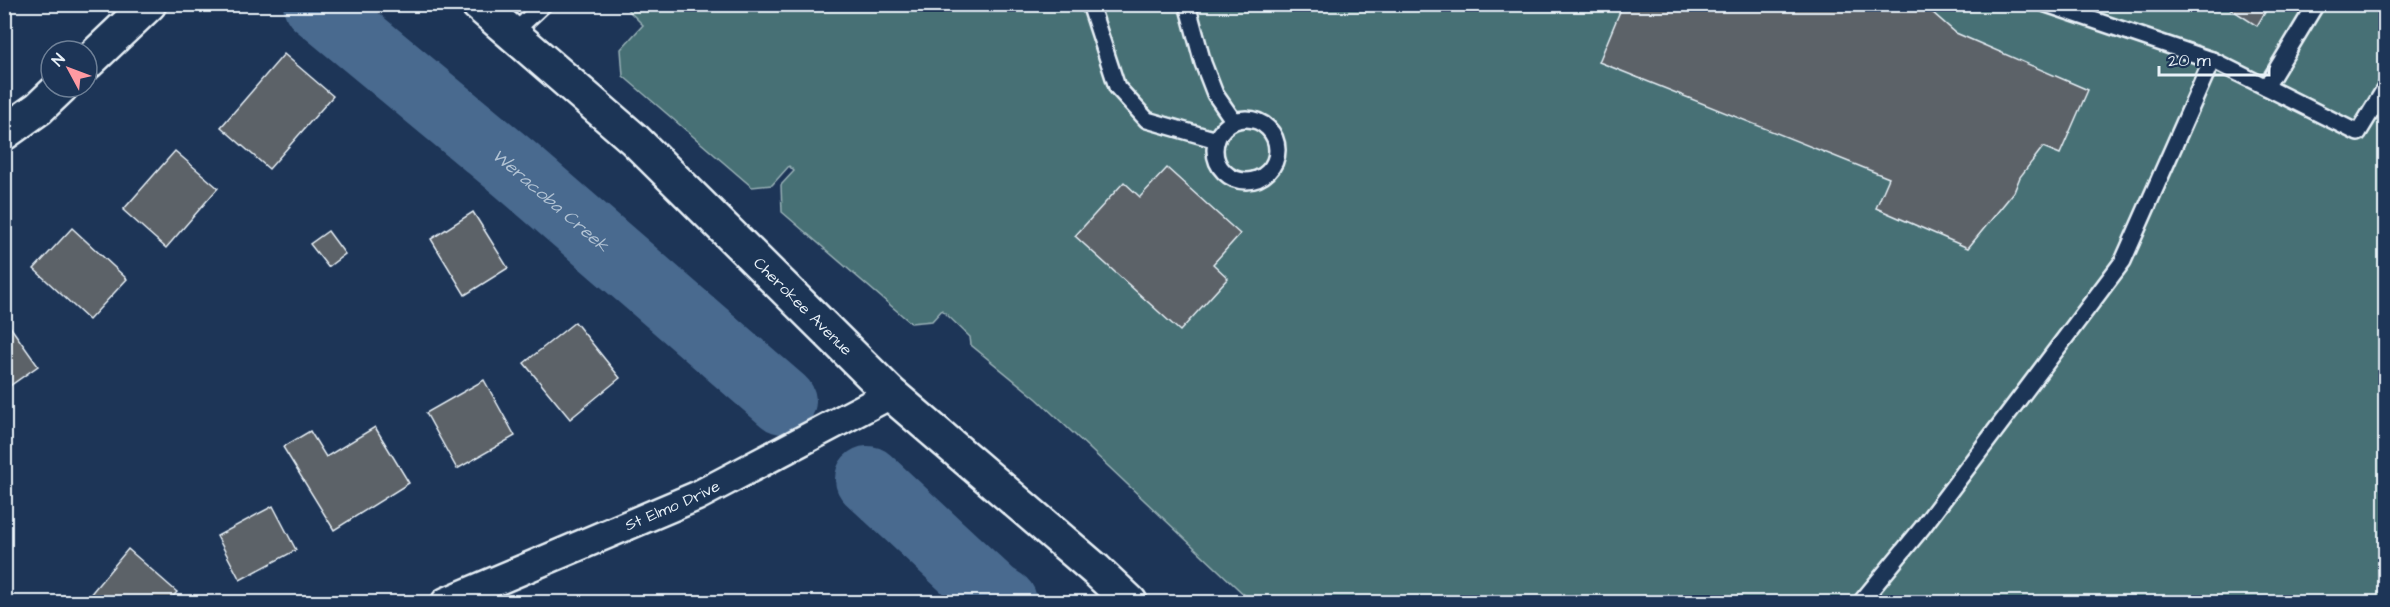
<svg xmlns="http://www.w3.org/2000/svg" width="2390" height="607" viewBox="0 0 2390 607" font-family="'Architects Daughter',sans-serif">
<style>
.green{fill:#477074;stroke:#98b0b6;stroke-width:1.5}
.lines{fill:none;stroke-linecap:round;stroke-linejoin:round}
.river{stroke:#4a6a8f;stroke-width:66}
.building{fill:#5c6268;stroke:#e8f1f8;stroke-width:1.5}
.lane-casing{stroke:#e8f1f8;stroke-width:20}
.street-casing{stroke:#e8f1f8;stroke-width:33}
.secondary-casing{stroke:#e8f1f8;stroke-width:38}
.lane{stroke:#1d3557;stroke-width:15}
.street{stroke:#1d3557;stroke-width:28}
.secondary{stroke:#1d3557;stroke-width:33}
.labels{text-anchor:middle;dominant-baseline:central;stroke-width:4.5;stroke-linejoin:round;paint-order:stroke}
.street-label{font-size:16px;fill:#e8f1f8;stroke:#1d3557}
.water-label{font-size:18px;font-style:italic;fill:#b1c2d3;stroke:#1d3557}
</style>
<rect width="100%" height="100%" fill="#1d3557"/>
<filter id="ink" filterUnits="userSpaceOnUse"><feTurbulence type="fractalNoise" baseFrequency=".0167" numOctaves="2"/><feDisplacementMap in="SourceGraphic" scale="12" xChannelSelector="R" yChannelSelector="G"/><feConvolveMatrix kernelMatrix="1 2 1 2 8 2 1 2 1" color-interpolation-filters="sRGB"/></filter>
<g filter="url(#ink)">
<!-- green -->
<path class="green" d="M 622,4 L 2385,5 L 2385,602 L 1252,602 L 1037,399 L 971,345 L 970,337 L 942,310 L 932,321 L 911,323 L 782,212 L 781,185 L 794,171 L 789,166 L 772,185 L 752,187 L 623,76 L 621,49 L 643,25 Z"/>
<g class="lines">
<!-- river -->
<g class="river">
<path id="s1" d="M 316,4 L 515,169 L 783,401"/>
<path d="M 868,479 L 993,595 L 1004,602"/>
</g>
</g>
<!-- building -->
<g class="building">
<path d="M 1623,4 L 1913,4 L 1933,13 L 1956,33 L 2088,90 L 2060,154 L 2043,147 L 2020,177 L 2014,192 L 1968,248 L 1876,208 L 1889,178 L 1599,62 Z"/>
<path d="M 2223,4 L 2270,4 L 2257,26 Z"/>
<path d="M 284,54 L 333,96 L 269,169 L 221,127 Z"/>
<path d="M 175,151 L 218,188 L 166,248 L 123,210 Z"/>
<path d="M 1167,168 L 1240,234 L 1213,264 L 1228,278 L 1180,331 L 1075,236 L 1124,182 L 1140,197 Z"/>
<path d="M 473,212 L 508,268 L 465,295 L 431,239 Z"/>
<path d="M 72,228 L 127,279 L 89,320 L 34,269 Z"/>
<path d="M 328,231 L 345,254 L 328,267 L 310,244 Z"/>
<path d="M 4,318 L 38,366 L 4,390 Z"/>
<path d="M 575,322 L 620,378 L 570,419 L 524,363 Z"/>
<path d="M 484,380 L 515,436 L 457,469 L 426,413 Z"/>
<path d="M 375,427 L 409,483 L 334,530 L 283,447 L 310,431 L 326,457 Z"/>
<path d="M 273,506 L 296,550 L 240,580 L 217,536 Z"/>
<path d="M 128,549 L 177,592 L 168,602 L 84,602 Z"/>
</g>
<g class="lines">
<!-- lane casing -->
<g class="lane-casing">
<g id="lane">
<path d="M 1090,4 L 1117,87 L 1147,120 L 1217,140"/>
<path d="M 1187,4 L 1203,63 L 1215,94 L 1233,120"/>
<path d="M 2046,4 L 2212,60 L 2358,133 L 2386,87"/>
<path d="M 512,34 L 544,4"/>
<path d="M 2266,87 L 2316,4"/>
<circle cx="1246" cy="150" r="31"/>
<path d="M 1861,602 L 1922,528 L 2123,261 L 2212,60"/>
</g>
</g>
<!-- street casing -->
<g class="street-casing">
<g id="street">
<path id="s2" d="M 446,602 L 697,496 L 891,394"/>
</g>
</g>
<!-- secondary casing -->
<g class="secondary-casing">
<g id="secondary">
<path id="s3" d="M 478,4 L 635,140 L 891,394 L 1096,570 L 1130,602"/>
<path d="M 87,63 L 149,4"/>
<path d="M 4,133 L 39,108 L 61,87"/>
</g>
</g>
<!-- lane -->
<use href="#lane" class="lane"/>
<!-- street -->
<use href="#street" class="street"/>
<!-- secondary -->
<use href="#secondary" class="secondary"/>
</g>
</g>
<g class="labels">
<!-- street labels -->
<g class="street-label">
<text stroke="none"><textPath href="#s3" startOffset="444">Cherokee Avenue</textPath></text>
<text stroke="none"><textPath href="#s2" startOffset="246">St Elmo Drive</textPath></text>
</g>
<!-- water labels -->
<g class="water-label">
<text stroke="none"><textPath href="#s1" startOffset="306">Weracoba Creek</textPath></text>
</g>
</g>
<!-- margin -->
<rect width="2390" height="607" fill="none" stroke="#1d3557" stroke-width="24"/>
<rect x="12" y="12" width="2366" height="583" fill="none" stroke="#e8f1f8" stroke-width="2" filter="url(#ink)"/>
<!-- north arrow -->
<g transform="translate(69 69) rotate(311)"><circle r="28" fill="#1d3557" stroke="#6e8097" stroke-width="1.5"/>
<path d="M0-4.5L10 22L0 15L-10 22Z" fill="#ff9aa2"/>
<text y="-9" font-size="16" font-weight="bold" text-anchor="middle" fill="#e8f1f8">N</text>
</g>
<!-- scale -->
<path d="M2159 66v9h110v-9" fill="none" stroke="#e8f1f8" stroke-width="3"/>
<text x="2168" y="66" font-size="18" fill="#e8f1f8" stroke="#1d3557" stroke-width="4.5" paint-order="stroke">20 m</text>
</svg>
